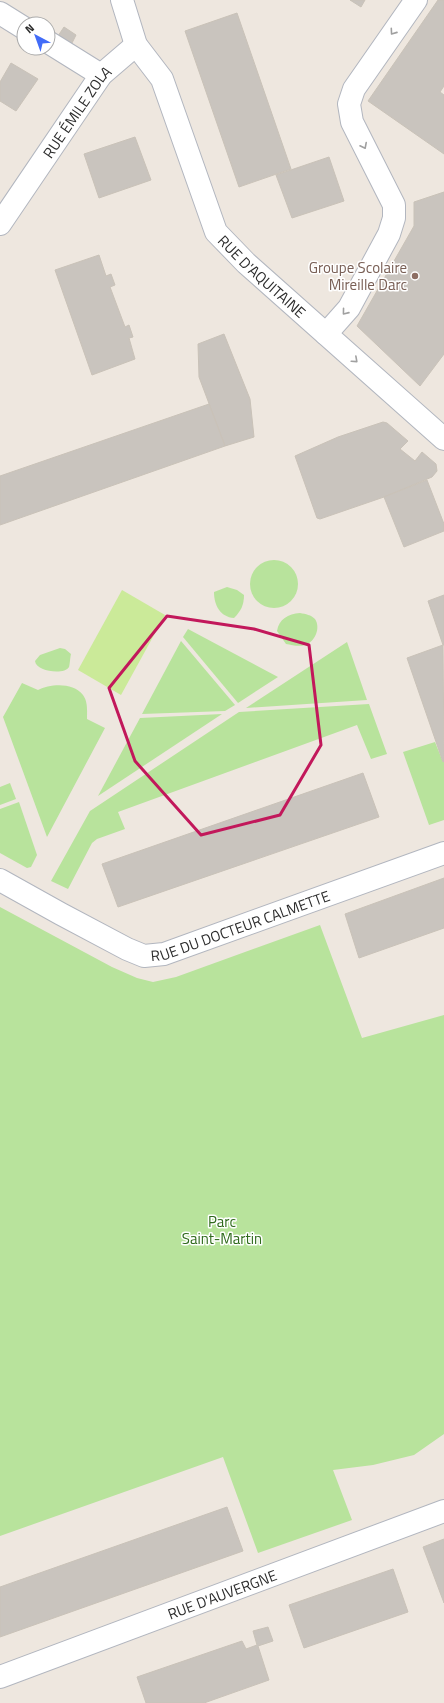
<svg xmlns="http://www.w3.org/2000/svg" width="444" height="1703" viewBox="0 0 444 1703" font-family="'Titillium Web',sans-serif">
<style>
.green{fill:#b8e39c}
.pitch{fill:#cbea99}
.building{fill:#c9c4be;stroke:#c9c2b8}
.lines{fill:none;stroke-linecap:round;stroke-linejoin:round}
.street-casing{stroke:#b2b6bf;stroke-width:24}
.street{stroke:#fff;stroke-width:22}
.oneway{stroke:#a0a0a0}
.marked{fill:none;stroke:#c2185b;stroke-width:3;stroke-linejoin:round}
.education-dot{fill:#8d6e63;stroke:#fff;stroke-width:1.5}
.labels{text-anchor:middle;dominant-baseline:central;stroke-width:3;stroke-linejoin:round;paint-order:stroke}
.street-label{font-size:15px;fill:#2c2c2c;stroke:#fff}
.education-label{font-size:15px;fill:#785e54;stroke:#fff;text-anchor:end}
.park-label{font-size:15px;fill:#2f6a1c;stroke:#fff}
</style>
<rect width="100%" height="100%" fill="#eee7df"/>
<!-- green -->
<g class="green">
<circle cx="274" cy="584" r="24"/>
<path d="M 227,587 L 237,590 L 244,595 C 244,605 241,611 234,618 C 220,617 214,605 214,592 Z"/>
<path d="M 300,613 C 306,614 311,615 315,619 C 321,628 315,642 305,645 C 299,647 292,645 286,644 L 277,631 C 279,619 288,614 300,613 Z"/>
<path d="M 188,629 L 278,677 L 238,703 L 183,637 Z"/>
<path d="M 181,641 L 235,705 L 225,711 L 142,714 Z"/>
<path d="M 347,642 L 367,700 L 246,708 Z"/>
<path d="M 60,648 L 65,649 L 71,654 C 70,658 70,664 69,667 C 65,675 36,672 35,661 L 40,655 Z"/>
<path d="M 22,683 L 38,690 C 50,684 73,682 83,695 C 88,702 87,710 87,719 L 105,728 L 47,837 L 3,717 Z"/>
<path d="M 369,704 L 387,754 L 371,759 L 357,725 L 118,812 L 125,829 L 97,839 L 92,843 L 68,889 L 51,881 L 90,811 L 239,712 Z"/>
<path d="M 222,714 L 98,796 L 140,718 Z"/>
<path d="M 435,742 L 443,762 L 444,761 L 444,820 L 429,825 L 403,752 Z"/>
<path d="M 10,783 L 16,799 L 0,805 L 0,787 Z"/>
<path d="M 19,802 L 37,855 L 31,867 L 27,868 L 0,853 L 0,809 Z"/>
<path d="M 0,907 L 112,967 L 137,978 L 153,982 L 176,977 L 320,925 L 362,1038 L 444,1015 L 444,1434 L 414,1455 L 373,1465 L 333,1470 L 352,1520 L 258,1553 L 223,1457 L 0,1536 Z"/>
</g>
<!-- pitch -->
<path class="pitch" d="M 122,590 L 165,615 L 121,695 L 78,670 Z"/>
<!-- building -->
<g class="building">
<path d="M 350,0 L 365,0 L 361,7 Z"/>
<path d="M 438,0 L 444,0 L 444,86 L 440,92 L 444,95 L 444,154 L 368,101 Z"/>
<path d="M 237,13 L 291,169 L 239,187 L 185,31 Z"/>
<path d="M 64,27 L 76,35 L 71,45 L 58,36 Z"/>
<path d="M 11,63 L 38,79 L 16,111 L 0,101 L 0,82 Z"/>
<path d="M 135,137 L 151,180 L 99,198 L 84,154 Z"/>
<path d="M 329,157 L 344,201 L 292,218 L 276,175 Z"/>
<path d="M 444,192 L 444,354 L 420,386 L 357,326 L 414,226 L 414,202 Z"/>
<path d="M 99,255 L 106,276 L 111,274 L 115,285 L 110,287 L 125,327 L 129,325 L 133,337 L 129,338 L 135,359 L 92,375 L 55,270 Z"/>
<path d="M 224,334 L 250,399 L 254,437 L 225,446 L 199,377 L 198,344 Z"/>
<path d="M 209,404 L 225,446 L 0,525 L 0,476 Z"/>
<path d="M 383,422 L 387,423 L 408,441 L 400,449 L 415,461 L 422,452 L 436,464 L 437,471 L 432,477 L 384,497 L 320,519 L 317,518 L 295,456 L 338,437 Z"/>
<path d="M 427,480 L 444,524 L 444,531 L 404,547 L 384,497 Z"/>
<path d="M 444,595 L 444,645 L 443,645 L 428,601 Z"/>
<path d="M 443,645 L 444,761 L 443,762 L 407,658 Z"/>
<path d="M 363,773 L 379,817 L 118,907 L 102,864 Z"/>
<path d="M 444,878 L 444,928 L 359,958 L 345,914 Z"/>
<path d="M 227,1507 L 243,1551 L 0,1637 L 0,1587 Z"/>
<path d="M 444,1539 L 444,1603 L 423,1547 Z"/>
<path d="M 393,1569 L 408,1612 L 304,1648 L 289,1605 Z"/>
<path d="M 268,1627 L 273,1641 L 258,1646 L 269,1680 L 204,1703 L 146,1703 L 137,1677 L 242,1641 L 246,1649 L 257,1645 L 253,1631 Z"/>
</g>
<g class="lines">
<!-- street casing -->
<g class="street-casing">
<g id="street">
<path id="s1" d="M 122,0 L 136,45 L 162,79 L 216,232 L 246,263 L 444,439"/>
<path d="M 0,13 L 24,28"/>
<path d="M 48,42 L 101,75"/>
<path id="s2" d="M 0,224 L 101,75 L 136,45"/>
<path d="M 326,334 L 349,308 L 389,234 L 394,218 L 394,205 L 352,122 L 349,104 L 354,89 L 416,0"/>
<path id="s3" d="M 0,880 L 61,914 L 127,949 L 144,956 L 164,954 L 444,853"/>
<path id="s4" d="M 0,1677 L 444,1511"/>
</g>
</g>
<!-- street -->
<use href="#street" class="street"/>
</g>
<!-- one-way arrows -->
<defs><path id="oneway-chevron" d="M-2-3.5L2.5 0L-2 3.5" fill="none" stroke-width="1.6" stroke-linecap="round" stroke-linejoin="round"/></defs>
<g class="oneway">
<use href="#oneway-chevron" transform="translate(393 32) rotate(125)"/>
<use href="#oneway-chevron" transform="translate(364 146) rotate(63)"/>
<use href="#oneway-chevron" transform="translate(345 312) rotate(129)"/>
<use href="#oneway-chevron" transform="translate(355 360) rotate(42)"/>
</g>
<!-- marked area -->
<path class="marked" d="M 167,616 L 254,629 L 309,645 L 321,745 L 280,815 L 201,835 L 135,761 L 109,688 Z"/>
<!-- markers -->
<circle class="education-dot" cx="415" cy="276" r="4"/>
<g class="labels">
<!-- street labels -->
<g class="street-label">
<text stroke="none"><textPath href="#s2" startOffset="136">RUE ÉMILE ZOLA</textPath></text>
<text stroke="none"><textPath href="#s1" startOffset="316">RUE D'AQUITAINE</textPath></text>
<text stroke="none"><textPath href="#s3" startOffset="264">RUE DU DOCTEUR CALMETTE</textPath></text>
<text stroke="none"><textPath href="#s4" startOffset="237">RUE D'AUVERGNE</textPath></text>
</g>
<!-- education labels -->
<g class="education-label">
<text x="407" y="267">Groupe Scolaire<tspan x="407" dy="17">Mireille Darc</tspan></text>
</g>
<!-- park labels -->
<g class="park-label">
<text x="222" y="1221">Parc<tspan x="222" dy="17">Saint-Martin</tspan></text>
</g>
</g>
<!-- north arrow -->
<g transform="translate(36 36) rotate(319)"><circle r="19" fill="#ffffff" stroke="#ababab"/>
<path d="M0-3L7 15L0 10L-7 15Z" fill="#426cf8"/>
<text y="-6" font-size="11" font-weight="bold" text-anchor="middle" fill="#2c2c2c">N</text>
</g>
</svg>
